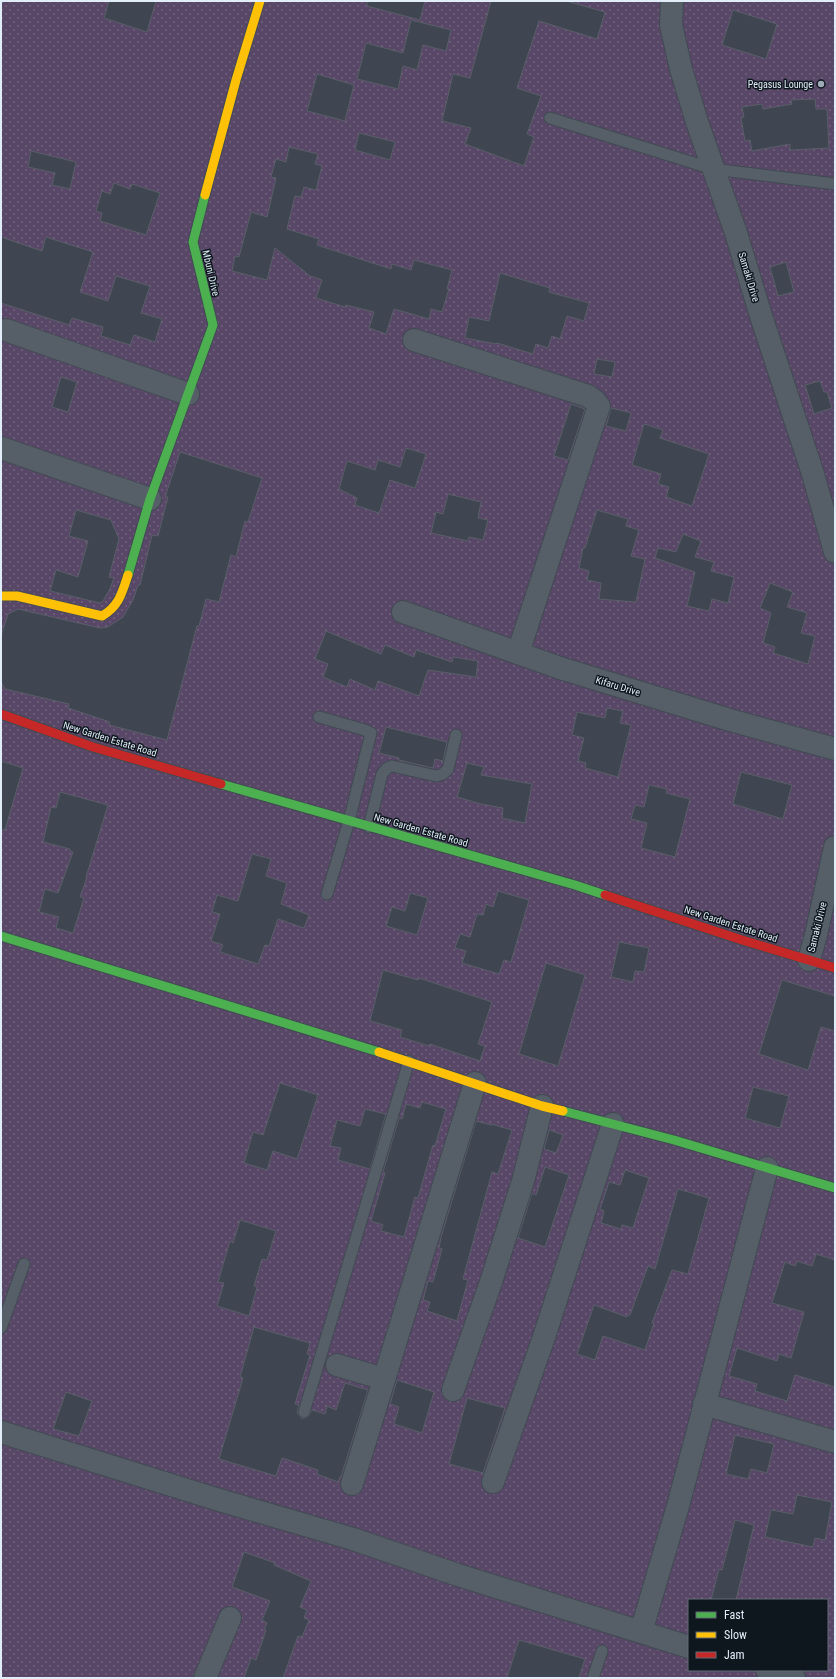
<svg xmlns="http://www.w3.org/2000/svg" width="836" height="1679" viewBox="0 0 836 1679" font-family="'Roboto Condensed',sans-serif">
<style>
.green{fill:url(#green-dots);fill-rule:evenodd}
.building{fill:#3f4651;stroke:#595f68}
.lines{fill:none;stroke-linecap:round;stroke-linejoin:round}
.lane-casing{stroke:#404a52;stroke-width:13}
.street-casing{stroke:#404a52;stroke-width:24}
.fast-casing{stroke:#404a52;stroke-width:11}
.slow-casing{stroke:#404a52;stroke-width:11}
.jam-casing{stroke:#404a52;stroke-width:11}
.lane{stroke:#565f67;stroke-width:11}
.street{stroke:#565f67;stroke-width:22}
.fast{stroke:#4caf50;stroke-width:9}
.slow{stroke:#ffc107;stroke-width:9}
.jam{stroke:#c62828;stroke-width:9}
.poi-dot{fill:#9eaab5;stroke:#0e171e;stroke-width:1.5}
.labels{text-anchor:middle;dominant-baseline:central;stroke-width:3;stroke-linejoin:round;paint-order:stroke}
.poi-label{font-size:10px;fill:#e1edf8;stroke:#0e171e;text-anchor:end}
.street-label{font-size:10px;fill:#e1edf8;stroke:#0e171e}
</style>
<defs>
<pattern id="green-dots" width="8" height="8" patternUnits="userSpaceOnUse"><rect width="8" height="8" fill="#594768"/><path d="M2 2h.1M6 6h.1" fill="none" stroke="#71627e" stroke-width="1.8" stroke-linecap="round"/></pattern>
</defs>
<rect width="100%" height="100%" fill="#232f38"/>
<!-- green -->
<path class="green" d="M 1,1 L 835,1 L 835,1678 L 1,1678 ZM 689,1600 L 827,1600 L 827,1670 L 689,1670 Z"/>
<!-- building -->
<g class="building">
<path d="M 109,1 L 156,1 L 147,32 L 104,18 Z"/>
<path d="M 367,1 L 425,1 L 420,20 L 367,6 Z"/>
<path d="M 491,1 L 566,1 L 605,12 L 597,39 L 539,21 L 517,88 L 541,96 L 527,134 L 534,137 L 524,166 L 465,144 L 471,128 L 442,121 L 453,74 L 470,78 Z"/>
<path d="M 733,10 L 777,24 L 766,59 L 722,45 Z"/>
<path d="M 411,20 L 451,30 L 446,51 L 423,45 L 417,70 L 403,66 L 398,89 L 357,79 L 366,43 L 403,53 Z"/>
<path d="M 317,74 L 354,85 L 345,121 L 307,111 Z"/>
<path d="M 815,99 L 816,109 L 827,109 L 829,148 L 790,150 L 790,144 L 752,151 L 750,140 L 745,141 L 741,118 L 744,117 L 742,107 L 762,104 L 763,109 L 792,104 L 791,100 Z"/>
<path d="M 359,133 L 395,142 L 390,160 L 355,150 Z"/>
<path d="M 289,147 L 318,154 L 315,164 L 322,166 L 316,190 L 304,187 L 301,197 L 295,196 L 287,229 L 319,239 L 317,245 L 391,269 L 392,264 L 411,270 L 414,260 L 452,270 L 447,289 L 449,289 L 442,312 L 431,309 L 429,319 L 394,309 L 386,334 L 369,328 L 374,312 L 346,305 L 345,307 L 316,298 L 322,280 L 310,276 L 275,248 L 267,280 L 232,271 L 235,256 L 239,257 L 251,212 L 267,217 L 276,178 L 271,177 L 276,159 L 286,162 Z"/>
<path d="M 31,151 L 76,162 L 70,189 L 52,185 L 55,173 L 28,167 Z"/>
<path d="M 114,183 L 130,189 L 132,184 L 160,193 L 146,235 L 100,221 L 102,213 L 96,211 L 102,191 L 110,194 Z"/>
<path d="M 1,237 L 42,251 L 46,237 L 93,252 L 80,292 L 108,301 L 116,276 L 150,286 L 141,313 L 162,319 L 155,342 L 134,335 L 130,345 L 101,336 L 103,327 L 72,318 L 69,325 L 1,303 Z"/>
<path d="M 786,262 L 794,292 L 778,296 L 770,267 Z"/>
<path d="M 500,273 L 550,288 L 549,292 L 589,303 L 584,321 L 567,316 L 560,339 L 552,336 L 548,348 L 536,344 L 533,354 L 497,343 L 496,344 L 465,338 L 469,317 L 489,321 Z"/>
<path d="M 597,359 L 615,362 L 612,377 L 594,374 Z"/>
<path d="M 61,377 L 77,382 L 68,412 L 52,407 Z"/>
<path d="M 820,381 L 824,392 L 827,392 L 832,408 L 814,414 L 805,385 Z"/>
<path d="M 571,404 L 585,409 L 568,460 L 554,456 Z"/>
<path d="M 611,408 L 631,413 L 626,431 L 606,426 Z"/>
<path d="M 644,424 L 663,430 L 660,438 L 709,454 L 692,506 L 666,497 L 669,487 L 658,484 L 661,474 L 632,465 Z"/>
<path d="M 406,448 L 426,454 L 415,488 L 390,480 L 379,513 L 355,505 L 357,498 L 339,489 L 347,461 L 375,470 L 378,460 L 400,467 Z"/>
<path d="M 180,452 L 262,478 L 248,522 L 245,521 L 236,557 L 231,555 L 219,602 L 206,599 L 199,626 L 197,626 L 167,740 L 109,725 L 110,722 L 68,708 L 69,704 L 5,689 L 1,682 L 1,636 L 8,614 L 18,609 L 100,628 L 108,627 L 123,617 L 133,600 L 138,585 L 140,585 L 152,535 L 158,536 L 168,497 L 165,497 Z"/>
<path d="M 448,494 L 481,502 L 478,518 L 488,520 L 483,540 L 469,537 L 468,541 L 431,533 L 436,512 L 443,514 Z"/>
<path d="M 76,510 L 111,520 L 119,539 L 109,577 L 114,578 L 110,589 L 103,601 L 100,603 L 50,591 L 56,570 L 78,577 L 88,541 L 69,536 Z"/>
<path d="M 597,510 L 628,519 L 626,526 L 639,530 L 631,556 L 645,559 L 636,602 L 599,599 L 601,583 L 587,580 L 589,571 L 579,568 L 583,548 L 585,548 Z"/>
<path d="M 683,534 L 701,541 L 695,557 L 714,562 L 711,571 L 734,577 L 728,603 L 712,599 L 709,611 L 687,606 L 695,572 L 655,558 L 658,548 L 676,552 Z"/>
<path d="M 770,583 L 793,592 L 787,607 L 807,613 L 801,633 L 815,636 L 808,664 L 773,653 L 775,647 L 763,643 L 771,613 L 760,608 Z"/>
<path d="M 326,631 L 381,654 L 385,645 L 414,657 L 416,650 L 452,662 L 453,657 L 478,661 L 476,677 L 428,670 L 419,696 L 378,681 L 375,690 L 350,679 L 347,687 L 323,677 L 328,664 L 315,659 Z"/>
<path d="M 607,708 L 623,711 L 620,723 L 631,725 L 618,777 L 585,768 L 586,763 L 578,761 L 584,738 L 572,735 L 577,712 L 605,718 Z"/>
<path d="M 386,727 L 447,742 L 443,761 L 435,759 L 433,768 L 399,760 L 399,758 L 379,753 Z"/>
<path d="M 1,761 L 23,768 L 5,830 L 1,829 Z"/>
<path d="M 467,763 L 484,767 L 481,775 L 532,784 L 525,823 L 502,818 L 503,808 L 481,804 L 457,797 Z"/>
<path d="M 741,772 L 792,785 L 783,819 L 733,804 Z"/>
<path d="M 649,785 L 667,789 L 666,793 L 690,799 L 675,857 L 641,848 L 647,823 L 631,819 L 635,805 L 644,807 Z"/>
<path d="M 60,792 L 108,805 L 86,877 L 87,877 L 80,897 L 84,898 L 73,933 L 56,928 L 59,917 L 39,912 L 45,889 L 58,893 L 73,852 L 70,851 L 70,849 L 43,842 L 51,807 L 56,808 Z"/>
<path d="M 252,854 L 271,859 L 266,876 L 287,883 L 281,904 L 309,915 L 304,928 L 278,919 L 269,946 L 265,945 L 258,964 L 220,952 L 223,945 L 211,941 L 220,914 L 212,912 L 217,895 L 238,901 Z"/>
<path d="M 498,891 L 529,900 L 511,962 L 504,960 L 499,974 L 462,963 L 466,951 L 455,948 L 460,934 L 470,937 L 477,914 L 483,915 L 486,904 L 493,907 Z"/>
<path d="M 410,893 L 428,898 L 417,935 L 386,926 L 392,907 L 405,911 Z"/>
<path d="M 619,942 L 649,948 L 644,972 L 635,971 L 633,982 L 611,977 Z"/>
<path d="M 546,963 L 585,975 L 558,1066 L 519,1054 Z"/>
<path d="M 383,970 L 418,980 L 419,978 L 492,1002 L 478,1044 L 485,1046 L 480,1061 L 430,1044 L 429,1046 L 400,1037 L 402,1030 L 370,1021 Z"/>
<path d="M 782,980 L 835,996 L 835,1031 L 821,1027 L 808,1070 L 759,1054 Z"/>
<path d="M 280,1083 L 318,1095 L 297,1159 L 273,1151 L 267,1170 L 244,1163 L 253,1132 L 263,1135 Z"/>
<path d="M 753,1087 L 789,1096 L 780,1128 L 745,1118 Z"/>
<path d="M 422,1102 L 446,1109 L 435,1146 L 433,1145 L 418,1198 L 415,1197 L 404,1237 L 381,1231 L 383,1225 L 371,1221 L 385,1173 L 383,1172 L 399,1118 L 402,1119 L 406,1104 L 420,1108 Z"/>
<path d="M 365,1109 L 386,1114 L 370,1169 L 338,1160 L 341,1148 L 330,1146 L 337,1120 L 360,1126 Z"/>
<path d="M 476,1121 L 491,1125 L 491,1124 L 512,1130 L 498,1174 L 492,1172 L 463,1279 L 468,1280 L 457,1321 L 427,1311 L 430,1302 L 423,1300 L 428,1281 L 433,1282 L 442,1249 L 439,1248 L 441,1237 Z"/>
<path d="M 549,1130 L 563,1135 L 556,1153 L 544,1149 Z"/>
<path d="M 545,1167 L 569,1175 L 545,1247 L 518,1238 L 532,1193 L 536,1195 Z"/>
<path d="M 625,1170 L 649,1178 L 633,1228 L 622,1225 L 621,1229 L 601,1223 L 604,1211 L 600,1209 L 609,1182 L 620,1185 Z"/>
<path d="M 678,1189 L 709,1198 L 688,1274 L 672,1270 L 652,1323 L 654,1323 L 645,1350 L 603,1336 L 595,1360 L 577,1354 L 594,1305 L 627,1317 L 628,1315 L 630,1315 L 648,1266 L 655,1269 Z"/>
<path d="M 240,1220 L 276,1231 L 267,1260 L 262,1259 L 254,1286 L 257,1287 L 249,1316 L 217,1306 L 224,1283 L 218,1282 L 230,1241 L 233,1243 Z"/>
<path d="M 816,1254 L 835,1260 L 835,1387 L 795,1375 L 787,1401 L 755,1391 L 757,1384 L 729,1376 L 737,1348 L 777,1361 L 779,1354 L 791,1358 L 804,1312 L 772,1303 L 785,1262 L 795,1266 L 797,1261 L 812,1266 Z"/>
<path d="M 254,1327 L 310,1343 L 307,1354 L 310,1355 L 295,1404 L 299,1405 L 297,1413 L 302,1419 L 308,1417 L 312,1410 L 325,1414 L 327,1406 L 336,1410 L 345,1383 L 368,1390 L 341,1477 L 340,1477 L 338,1482 L 317,1474 L 318,1470 L 282,1458 L 276,1476 L 219,1459 L 243,1378 L 240,1377 Z"/>
<path d="M 397,1380 L 434,1392 L 422,1433 L 394,1424 L 399,1407 L 390,1404 Z"/>
<path d="M 66,1392 L 92,1401 L 79,1436 L 53,1429 Z"/>
<path d="M 467,1398 L 505,1408 L 483,1473 L 449,1464 Z"/>
<path d="M 735,1435 L 774,1444 L 767,1473 L 751,1469 L 748,1479 L 726,1474 Z"/>
<path d="M 797,1495 L 832,1502 L 825,1540 L 815,1538 L 813,1547 L 765,1537 L 771,1510 L 793,1514 Z"/>
<path d="M 735,1520 L 754,1525 L 736,1600 L 711,1600 L 719,1569 L 722,1570 Z"/>
<path d="M 244,1552 L 275,1563 L 274,1565 L 311,1581 L 300,1607 L 307,1610 L 304,1618 L 309,1620 L 302,1637 L 298,1636 L 283,1678 L 244,1678 L 251,1658 L 256,1660 L 266,1630 L 264,1629 L 267,1623 L 262,1620 L 270,1601 L 232,1587 Z"/>
<path d="M 519,1640 L 585,1659 L 579,1678 L 507,1678 Z"/>
</g>
<g class="lines">
<!-- lane casing -->
<g class="lane-casing">
<g id="lane">
<path d="M 550,118 L 713,169 L 835,184"/>
<path d="M 319,717 L 365,730 L 371,733 L 349,821 L 327,894"/>
<path d="M 369,827 L 382,774 L 387,768 L 392,766 L 436,776 L 443,774 L 448,769 L 456,735"/>
<path d="M 1,1328 L 24,1264"/>
<path d="M 304,1412 L 409,1061"/>
<path d="M 593,1678 L 602,1651"/>
</g>
</g>
<!-- street casing -->
<g class="street-casing">
<g id="street">
<path d="M 672,1 L 671,25 L 681,69 L 697,122 L 736,233 L 761,316 L 813,474 L 835,552"/>
<path d="M 6,330 L 188,394"/>
<path d="M 414,340 L 588,396 L 595,401 L 599,406 L 518,653"/>
<path d="M 1,448 L 150,499"/>
<path d="M 403,612 L 560,668 L 730,720 L 835,749"/>
<path d="M 809,960 L 816,935 L 835,847"/>
<path d="M 337,1365 L 384,1379"/>
<path d="M 453,1390 L 491,1282 L 523,1181 L 542,1106"/>
<path d="M 704,1404 L 835,1442"/>
<path d="M 1,1432 L 216,1499 L 353,1539 L 458,1575 L 689,1647"/>
<path d="M 493,1482 L 543,1340 L 613,1124"/>
<path d="M 352,1484 L 475,1083"/>
<path d="M 641,1632 L 678,1506 L 767,1168"/>
<path d="M 767,1670 L 794,1678"/>
<path d="M 205,1678 L 230,1618"/>
</g>
</g>
<!-- fast casing -->
<g class="fast-casing">
<g id="fast">
<path d="M 128,575 L 150,499 L 213,325 L 193,242 L 205,195"/>
<path d="M 221,784 L 575,885 L 605,895"/>
<path d="M 1,936 L 379,1052"/>
<path d="M 563,1111 L 674,1140 L 835,1188"/>
</g>
</g>
<!-- slow casing -->
<g class="slow-casing">
<g id="slow">
<path d="M 205,195 L 236,80 L 260,1"/>
<path d="M 1,596 L 17,596 L 102,616 C 119,606 122,593 128,575"/>
<path d="M 379,1052 L 542,1106 L 563,1111"/>
</g>
</g>
<!-- jam casing -->
<g class="jam-casing">
<g id="jam">
<path d="M 1,714 L 93,747 L 221,784"/>
<path d="M 605,895 L 742,940 L 835,968"/>
</g>
</g>
<!-- lane -->
<use href="#lane" class="lane"/>
<!-- street -->
<use href="#street" class="street"/>
<!-- fast -->
<use href="#fast" class="fast"/>
<!-- slow -->
<use href="#slow" class="slow"/>
<!-- jam -->
<use href="#jam" class="jam"/>
</g>
<!-- markers -->
<circle class="poi-dot" cx="821" cy="84" r="4"/>
<g class="labels">
<!-- poi labels -->
<g class="poi-label">
<text x="813" y="84">Pegasus Lounge</text>
</g>
<!-- street labels -->
<g class="street-label">
<text transform="translate(211 273) rotate(77)">Mbuni Drive</text>
<text transform="translate(749 277) rotate(73)">Samaki Drive</text>
<text transform="translate(618 686) rotate(17)">Kifaru Drive</text>
<text transform="translate(110 739) rotate(17)">New Garden Estate Road</text>
<text transform="translate(421 830) rotate(16)">New Garden Estate Road</text>
<text transform="translate(731 924) rotate(18)">New Garden Estate Road</text>
<text transform="translate(817 927) rotate(-76)">Samaki Drive</text>
</g>
</g>
<!-- border -->
<rect width="836" height="1679" fill="none" stroke="#e1edf8" stroke-width="4"/>
<!-- legend -->
<rect x="688" y="1599" width="140" height="72" fill="#0e171e" stroke="#626d75"/>
<rect x="696" y="1612" width="20" height="6" fill="#4caf50" stroke="#626d75"/>
<text x="724" y="1619" font-size="12" fill="#e1edf8">Fast</text>
<rect x="696" y="1632" width="20" height="6" fill="#ffc107" stroke="#626d75"/>
<text x="724" y="1639" font-size="12" fill="#e1edf8">Slow</text>
<rect x="696" y="1652" width="20" height="6" fill="#c62828" stroke="#626d75"/>
<text x="724" y="1659" font-size="12" fill="#e1edf8">Jam</text>
</svg>
